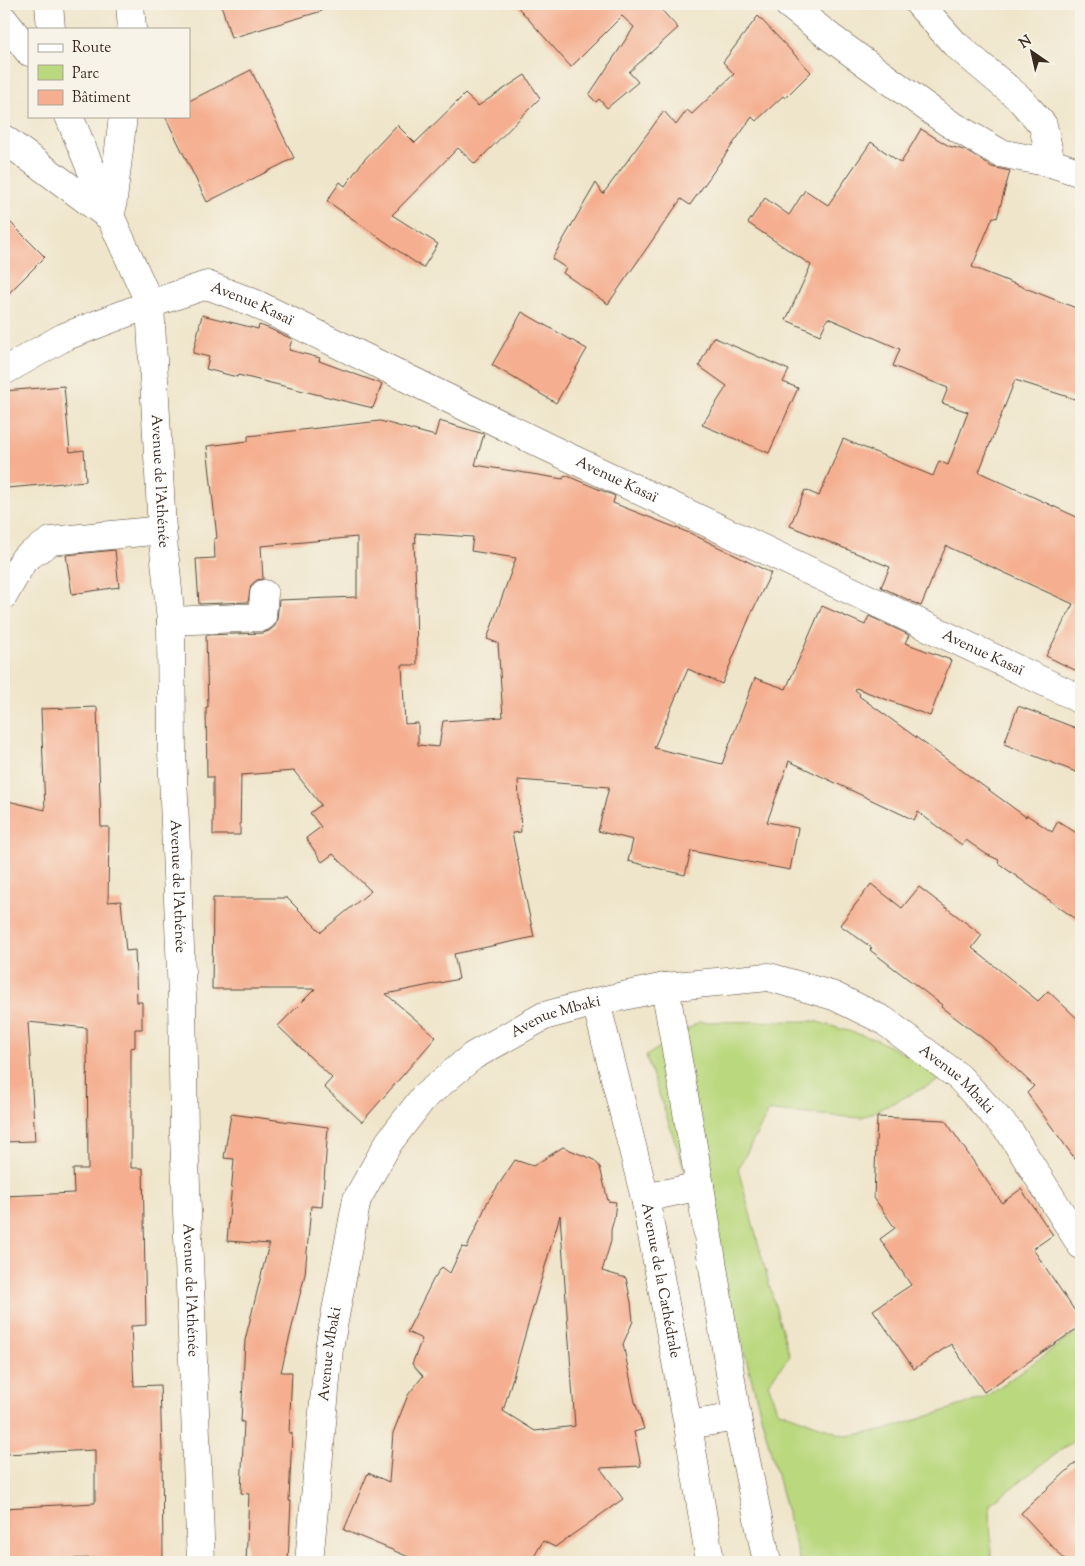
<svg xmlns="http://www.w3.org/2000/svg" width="1085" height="1566" viewBox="0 0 1085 1566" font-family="'Sorts Mill Goudy',serif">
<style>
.green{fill:#bad87e;stroke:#7a814e}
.building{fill:#f5af90;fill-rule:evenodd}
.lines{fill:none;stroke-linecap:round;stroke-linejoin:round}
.minor-casing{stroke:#564638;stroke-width:29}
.minor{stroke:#fff;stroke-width:28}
.labels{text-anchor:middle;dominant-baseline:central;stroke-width:4;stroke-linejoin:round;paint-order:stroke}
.street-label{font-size:15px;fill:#3b2a1e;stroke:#f7f3e8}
</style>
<rect width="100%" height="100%" fill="#f7f3e8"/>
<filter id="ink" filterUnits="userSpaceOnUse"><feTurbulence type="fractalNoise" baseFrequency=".02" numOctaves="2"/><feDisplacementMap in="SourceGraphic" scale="10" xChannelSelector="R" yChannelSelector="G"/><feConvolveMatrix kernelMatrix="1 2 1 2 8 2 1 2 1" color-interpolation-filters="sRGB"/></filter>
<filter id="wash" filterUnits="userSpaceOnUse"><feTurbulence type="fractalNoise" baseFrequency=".0096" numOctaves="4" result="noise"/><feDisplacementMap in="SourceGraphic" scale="20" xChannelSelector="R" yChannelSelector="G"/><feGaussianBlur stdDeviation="1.12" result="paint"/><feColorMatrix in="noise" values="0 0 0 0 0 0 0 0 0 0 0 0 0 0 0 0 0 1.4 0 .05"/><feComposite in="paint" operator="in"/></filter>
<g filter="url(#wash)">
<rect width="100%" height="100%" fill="#efe5ca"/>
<!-- green -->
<path class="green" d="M 814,1021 L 875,1039 L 948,1076 L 862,1118 L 769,1111 L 738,1169 L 780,1324 L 790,1356 L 768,1383 L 777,1410 L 846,1436 L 882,1431 L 984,1398 L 1081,1329 L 1081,1435 L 990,1504 L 991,1555 L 996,1562 L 800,1562 L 738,1328 L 646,1056 L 699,1022 Z"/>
<g id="blocks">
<!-- building -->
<g class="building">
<path d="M 221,4 L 321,4 L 322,11 L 231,38 Z"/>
<path d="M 515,4 L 656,4 L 678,28 L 629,72 L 638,82 L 607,108 L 599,99 L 596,102 L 589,95 L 634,27 L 622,16 L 571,67 Z"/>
<path d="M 758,16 L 811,72 L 785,98 L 783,96 L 756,121 L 752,117 L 690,205 L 681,199 L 608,304 L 563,273 L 566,268 L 552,259 L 596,183 L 603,194 L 664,111 L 676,125 L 687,110 L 692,114 L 734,74 L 723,62 Z"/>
<path d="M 251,70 L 294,158 L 207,202 L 165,116 L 189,116 L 189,101 Z"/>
<path d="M 525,75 L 540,98 L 475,164 L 458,148 L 392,215 L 438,244 L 423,268 L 327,201 L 340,182 L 345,186 L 363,161 L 397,125 L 415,143 L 465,94 L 478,106 Z"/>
<path d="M 921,129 L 949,146 L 964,150 L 992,167 L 1010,171 L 997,218 L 993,217 L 972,267 L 1081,310 L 1081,401 L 1015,380 L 979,472 L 1081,519 L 1081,673 L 1046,656 L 1073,604 L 946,546 L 921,606 L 881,587 L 890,567 L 790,526 L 805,490 L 819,496 L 843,439 L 933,476 L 939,461 L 948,465 L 968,412 L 942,403 L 948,388 L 893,366 L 900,349 L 828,318 L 820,335 L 786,320 L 811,265 L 748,223 L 765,198 L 789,215 L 805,190 L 828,205 L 871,142 L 901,163 Z"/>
<path d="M 4,216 L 45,257 L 4,298 Z"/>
<path d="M 522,312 L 587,349 L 556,403 L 492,365 Z"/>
<path d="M 202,315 L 258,329 L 259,325 L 268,328 L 292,339 L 289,350 L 320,358 L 319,361 L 382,384 L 373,408 L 238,375 L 237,377 L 206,369 L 209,357 L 193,353 Z"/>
<path d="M 713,337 L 789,370 L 783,382 L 798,388 L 769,453 L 702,425 L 727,386 L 699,366 Z"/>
<path d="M 64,386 L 70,452 L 84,450 L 86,481 L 7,488 L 4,450 L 4,391 Z"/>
<path d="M 380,421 L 435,436 L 439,421 L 484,434 L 475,465 L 563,479 L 565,475 L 615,496 L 613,503 L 692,534 L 771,573 L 751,614 L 722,684 L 688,669 L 654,748 L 722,764 L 755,678 L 786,689 L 822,606 L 865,625 L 869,616 L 909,635 L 905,643 L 951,660 L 930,716 L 856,688 L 855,690 L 860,694 L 859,696 L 1026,817 L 1027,815 L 1052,832 L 1058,821 L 1081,836 L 1081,923 L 998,863 L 999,860 L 986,854 L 966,840 L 962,845 L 918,812 L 914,820 L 789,761 L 767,822 L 798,828 L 790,870 L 691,851 L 685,875 L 628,861 L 633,840 L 598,831 L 609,787 L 518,780 L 521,832 L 512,833 L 534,937 L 454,954 L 459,979 L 386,994 L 436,1037 L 362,1122 L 324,1087 L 332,1078 L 278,1026 L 315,989 L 212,989 L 213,898 L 287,898 L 321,932 L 371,891 L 333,854 L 322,862 L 306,838 L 321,827 L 310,813 L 321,805 L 294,771 L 241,775 L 240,835 L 213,835 L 213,777 L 207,777 L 206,707 L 208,707 L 206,635 L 263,633 L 269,631 L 275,626 L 277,619 L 279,600 L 357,597 L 357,537 L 261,546 L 263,579 L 257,580 L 251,585 L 248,602 L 199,604 L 196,559 L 215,558 L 214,539 L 217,538 L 207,446 L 248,441 L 248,436 ZM 415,533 L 473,537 L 471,551 L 516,558 L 487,639 L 498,643 L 503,717 L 443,721 L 439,747 L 418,745 L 418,723 L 405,724 L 402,665 L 417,665 L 416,590 L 414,542 L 416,543 Z"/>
<path d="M 115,550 L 119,587 L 72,594 L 66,555 Z"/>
<path d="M 1018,706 L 1081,730 L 1081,774 L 1004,744 Z"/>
<path d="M 97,707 L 101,827 L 109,827 L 108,902 L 121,901 L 126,951 L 135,950 L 137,1002 L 142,1002 L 142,1029 L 135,1029 L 135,1047 L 131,1048 L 131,1168 L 143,1168 L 146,1325 L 131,1326 L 134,1386 L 160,1385 L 162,1451 L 163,1557 L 57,1559 L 58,1562 L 4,1562 L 4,1508 L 95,1503 L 95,1450 L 4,1454 L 4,1196 L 74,1193 L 73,1169 L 88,1169 L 87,1028 L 28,1022 L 35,1141 L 4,1142 L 4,800 L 45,810 L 41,709 Z"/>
<path d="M 871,884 L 902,908 L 919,887 L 982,935 L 972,948 L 1038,1001 L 1048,991 L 1081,1022 L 1081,1167 L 1027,1093 L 1034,1086 L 989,1043 L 941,1007 L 942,1005 L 870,950 L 872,948 L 840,925 Z"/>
<path d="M 231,1114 L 328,1127 L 322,1207 L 311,1206 L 305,1274 L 281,1372 L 292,1372 L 289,1433 L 292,1433 L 289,1501 L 291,1501 L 288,1562 L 246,1562 L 249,1494 L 241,1493 L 244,1422 L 241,1422 L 245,1340 L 269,1244 L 227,1241 L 234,1159 L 224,1158 Z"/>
<path d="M 877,1117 L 945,1120 L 1002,1203 L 1021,1189 L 1053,1235 L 1033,1249 L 1081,1320 L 1081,1326 L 984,1392 L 951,1344 L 914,1369 L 873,1310 L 911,1285 L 880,1239 L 895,1228 L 874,1198 Z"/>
<path d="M 563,1147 L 594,1160 L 600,1167 L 608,1201 L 616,1202 L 614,1219 L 611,1230 L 611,1241 L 602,1271 L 626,1278 L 631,1302 L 633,1321 L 623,1344 L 635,1402 L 644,1429 L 634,1432 L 641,1466 L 600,1468 L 623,1499 L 555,1547 L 543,1541 L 531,1562 L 421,1562 L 344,1530 L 368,1473 L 389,1482 L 393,1433 L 408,1395 L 423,1376 L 412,1364 L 422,1339 L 407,1332 L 433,1280 L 442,1267 L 450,1273 L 462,1247 L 467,1248 L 488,1201 L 515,1160 L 533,1166 ZM 560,1215 L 575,1426 L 535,1431 L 503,1411 Z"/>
<path d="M 1081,1458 L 1081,1562 L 1067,1562 L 1021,1513 Z"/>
</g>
</g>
</g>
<g filter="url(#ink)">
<use href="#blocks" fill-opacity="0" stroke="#564638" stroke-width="1"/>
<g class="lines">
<!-- minor casing -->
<g class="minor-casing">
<g id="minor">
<path d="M 49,4 L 51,29"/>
<path d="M 130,4 L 132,29"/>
<path d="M 788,4 L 830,37 L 947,122 L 1000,153 L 1051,163 L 1081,173"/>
<path d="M 919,4 L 955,44 L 1019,98 L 1043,125 L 1051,163"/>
<path d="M 4,20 L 29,52"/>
<path id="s1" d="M 69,116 L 111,218 L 150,304 L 162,530 L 171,621 L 172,750 L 182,997 L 184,1135 L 201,1562"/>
<path d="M 4,139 L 111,218"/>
<path d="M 111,216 L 123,116"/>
<path id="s2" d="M 4,371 L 64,337 L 150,304 L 207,285 L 254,303 L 545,446 L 1072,695 L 1081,701"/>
<path d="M 4,595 L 24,559 L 51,541 L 162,530"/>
<path d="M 171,621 L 262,617 L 264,594"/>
<path d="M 665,987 L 700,1186 L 737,1417 L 767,1562"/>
<path id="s3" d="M 596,1002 L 645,1198 L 688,1425 L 710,1562"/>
<path d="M 645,1198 L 700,1186"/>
<path d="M 688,1425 L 737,1417"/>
<path id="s4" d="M 309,1562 L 329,1348 L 357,1199 L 389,1142 L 423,1098 L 473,1056 L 544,1016 L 596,1002 L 665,987 L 769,977 L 834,996 L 883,1020 L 959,1077 L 1010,1132 L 1081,1245"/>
</g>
</g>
<!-- minor -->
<use href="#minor" class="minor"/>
</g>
</g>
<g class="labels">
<!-- street labels -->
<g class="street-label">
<text stroke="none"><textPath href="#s2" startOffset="270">Avenue Kasaï</textPath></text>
<text stroke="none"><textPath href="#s2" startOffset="675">Avenue Kasaï</textPath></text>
<text stroke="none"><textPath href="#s1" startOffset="382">Avenue de l'Athénée</textPath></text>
<text stroke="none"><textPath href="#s2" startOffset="1080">Avenue Kasaï</textPath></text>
<text stroke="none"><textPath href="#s1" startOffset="788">Avenue de l'Athénée</textPath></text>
<text stroke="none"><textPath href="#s4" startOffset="645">Avenue Mbaki</textPath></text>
<text stroke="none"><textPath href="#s4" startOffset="1080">Avenue Mbaki</textPath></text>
<text stroke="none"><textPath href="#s3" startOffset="286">Avenue de la Cathédrale</textPath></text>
<text stroke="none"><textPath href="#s1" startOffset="1192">Avenue de l'Athénée</textPath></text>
<text stroke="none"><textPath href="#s4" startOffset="209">Avenue Mbaki</textPath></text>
</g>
</g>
<!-- margin -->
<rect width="1085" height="1566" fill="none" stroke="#f7f3e8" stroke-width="20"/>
<!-- legend -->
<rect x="28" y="28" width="162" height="90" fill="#f7f3e8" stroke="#aca397"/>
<rect x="38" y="44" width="25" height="8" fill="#ffffff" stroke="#aca397"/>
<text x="72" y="52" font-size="15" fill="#3b2a1e">Route</text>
<rect x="38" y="65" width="25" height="15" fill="#bad87e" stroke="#aca397"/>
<text x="72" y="78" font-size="15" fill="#3b2a1e">Parc</text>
<rect x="38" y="90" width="25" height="15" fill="#f5af90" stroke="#aca397"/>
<text x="72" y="102" font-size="15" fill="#3b2a1e">Bâtiment</text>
<!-- north arrow -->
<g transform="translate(1032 52) rotate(326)" stroke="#f7f3e8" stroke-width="4" paint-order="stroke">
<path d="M0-4L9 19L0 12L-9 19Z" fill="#3b2a1e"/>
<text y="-8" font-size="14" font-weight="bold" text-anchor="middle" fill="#3b2a1e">N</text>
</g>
</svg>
